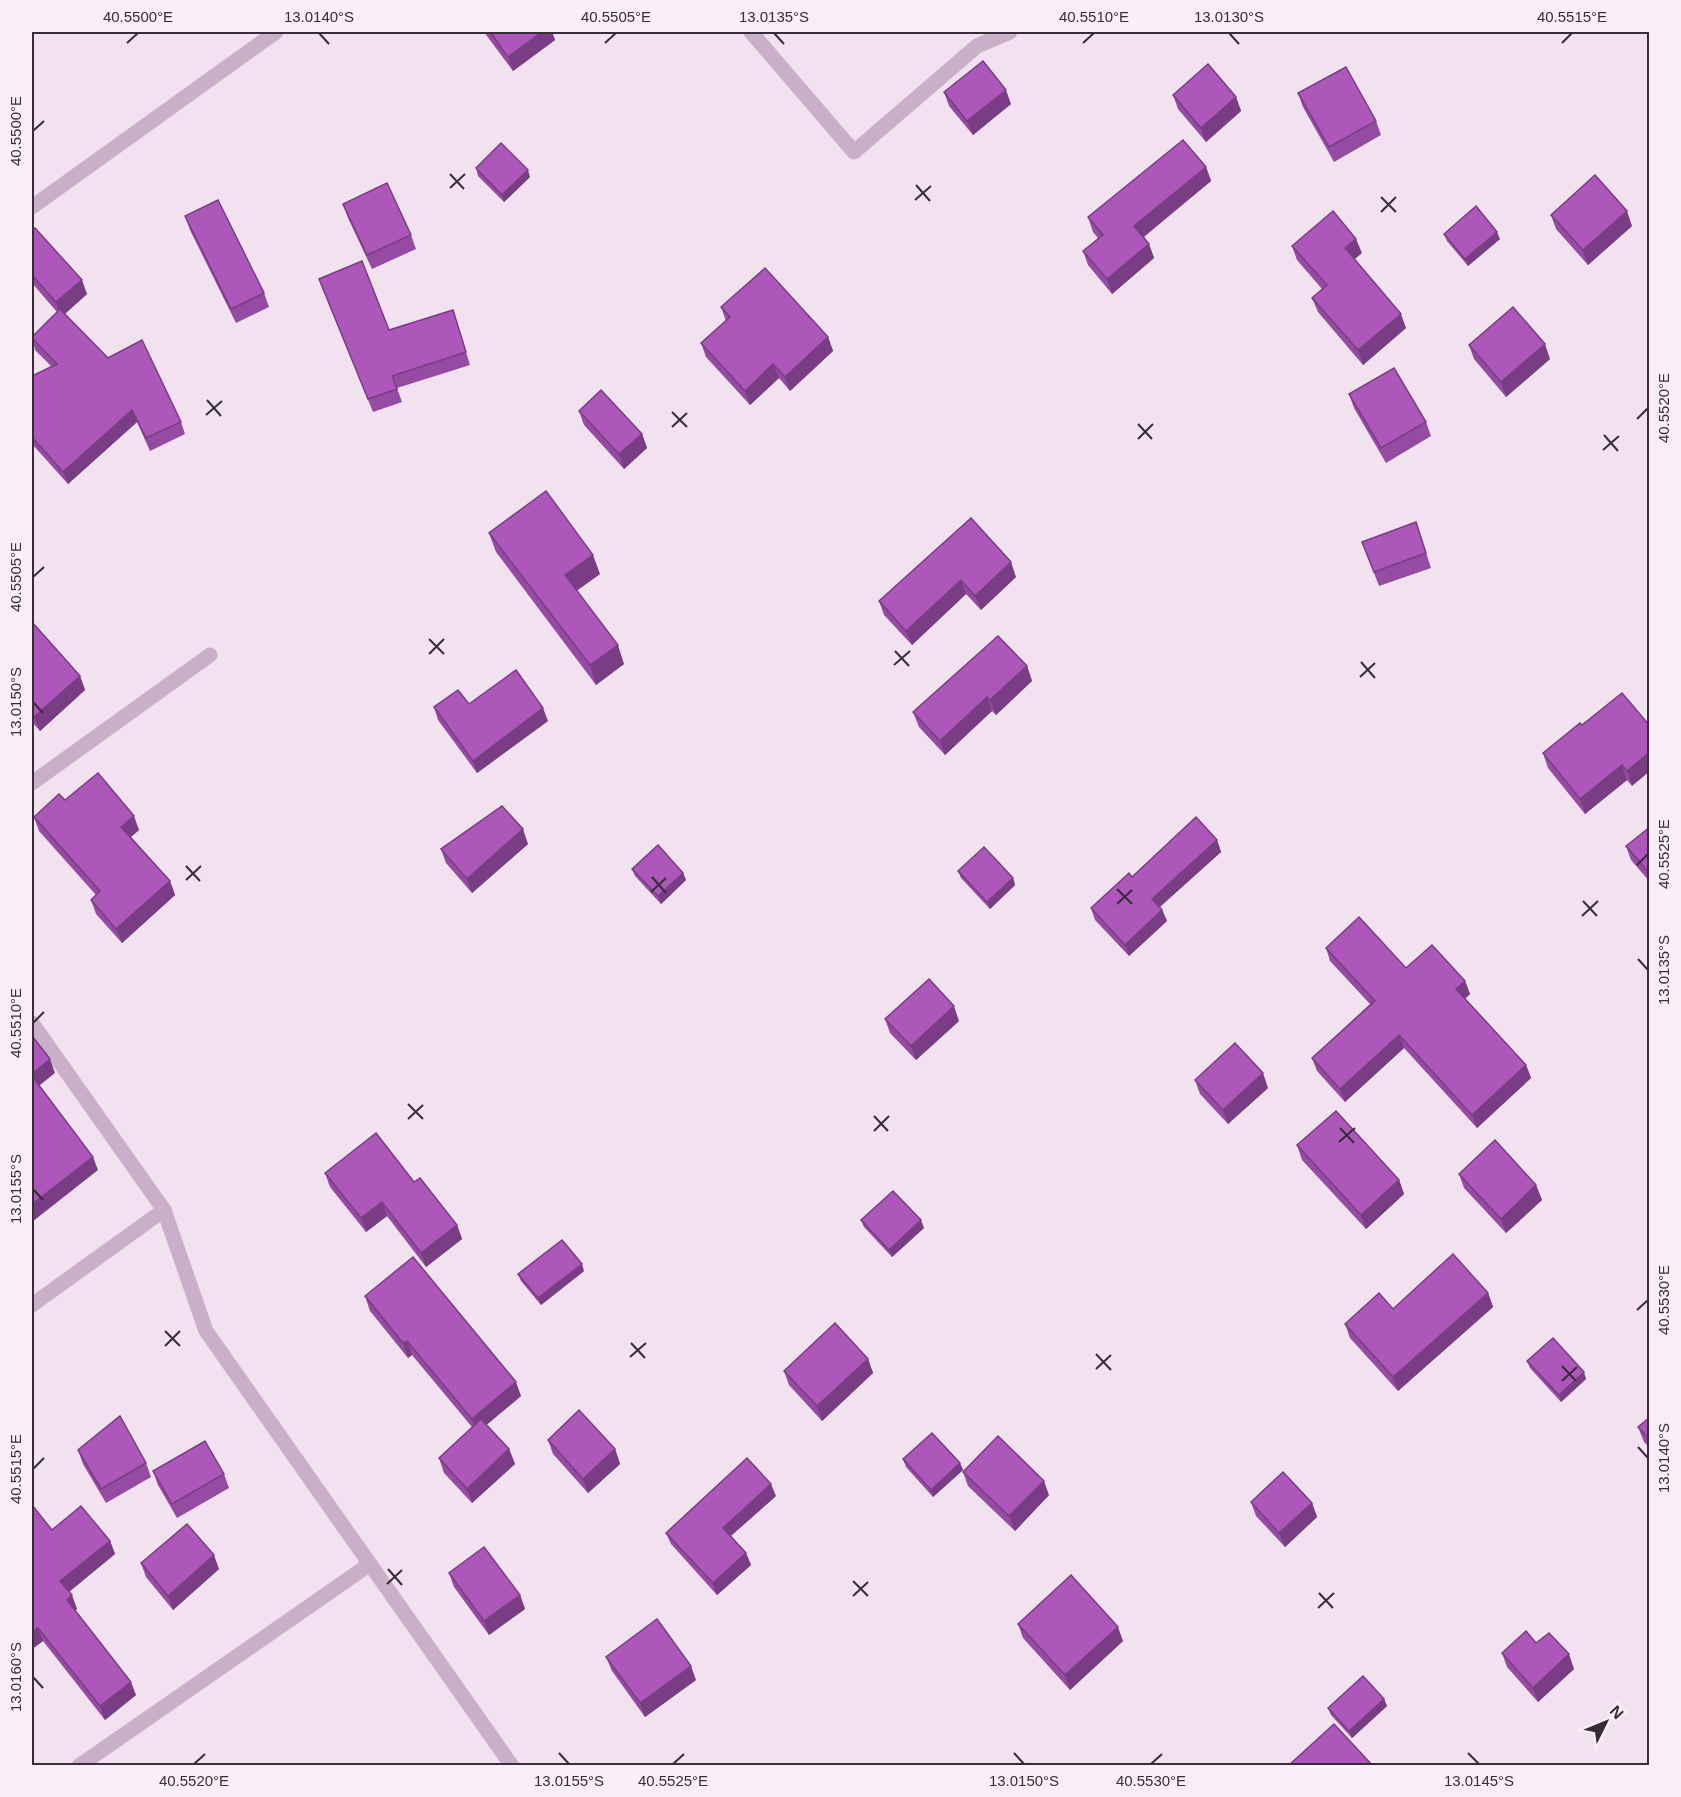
<svg xmlns="http://www.w3.org/2000/svg" width="1681" height="1797" viewBox="0 0 1681 1797" font-family="Arial,sans-serif">
<style>
.lines{fill:none;stroke-linecap:round;stroke-linejoin:round}
.street{stroke:#c9afc7;stroke-width:15}
.wall{fill:#954ba1}
.shaded-wall{fill:#793d83}
.building{fill:#ad57bb;stroke:#793d83;stroke-width:1.5}
.ticks{fill:none;stroke:#382c39;stroke-width:2}
.neatline{fill:none;stroke:#382c39;stroke-width:2}
.ticks-label{font-size:15px;text-anchor:middle;fill:#382c39}
</style>
<rect width="100%" height="100%" fill="#f2e2f0"/>
<g class="lines">
<!-- street -->
<g class="street">
<path d="M 751,32 L 854,152 L 977,46 L 1010,32"/>
<path d="M 32,207 L 276,32"/>
<path d="M 32,783 L 210,655"/>
<path d="M 32,1023 L 164,1210 L 206,1331 L 512,1766"/>
<path d="M 32,1305 L 164,1210"/>
<path d="M 79,1766 L 370,1564"/>
</g>
</g>
<!-- wall -->
<g class="wall">
<path d="M 484,32 L 552,32 L 555,40 L 513,71 Z"/>
<path d="M 944,92 L 1011,104 L 973,135 L 949,106 Z"/>
<path d="M 1298,93 L 1376,121 L 1381,135 L 1334,162 L 1303,107 Z"/>
<path d="M 1173,95 L 1236,97 L 1241,111 L 1206,142 L 1178,109 Z"/>
<path d="M 1206,167 L 1211,181 L 1144,237 L 1149,244 L 1154,258 L 1112,294 L 1088,265 L 1083,251 L 1098,238 L 1093,232 L 1088,217 Z"/>
<path d="M 476,168 L 530,177 L 504,202 L 478,176 Z"/>
<path d="M 343,204 L 411,235 L 416,249 L 372,269 L 348,218 Z"/>
<path d="M 1551,215 L 1632,226 L 1588,265 L 1556,229 Z"/>
<path d="M 185,216 L 264,293 L 269,307 L 236,323 L 190,230 Z"/>
<path d="M 32,231 L 87,294 L 65,314 L 108,358 L 181,422 L 185,434 L 150,451 L 137,422 L 68,484 L 32,444 L 32,376 L 52,367 L 35,350 L 32,337 L 57,312 L 32,283 Z"/>
<path d="M 1444,234 L 1500,239 L 1468,266 L 1447,241 Z"/>
<path d="M 1292,246 L 1362,253 L 1354,259 L 1406,328 L 1363,365 L 1318,312 L 1312,298 L 1322,289 L 1297,260 Z"/>
<path d="M 319,279 L 389,330 L 453,310 L 470,365 L 397,388 L 402,402 L 373,412 Z"/>
<path d="M 721,307 L 828,337 L 833,351 L 790,391 L 779,378 L 750,405 L 706,357 L 701,343 L 726,321 Z"/>
<path d="M 1469,345 L 1550,359 L 1506,397 L 1474,359 Z"/>
<path d="M 1349,394 L 1426,422 L 1431,436 L 1386,463 L 1354,408 Z"/>
<path d="M 579,411 L 642,434 L 647,448 L 624,469 L 584,425 Z"/>
<path d="M 971,518 L 1016,577 L 981,610 L 966,594 L 912,645 L 884,615 L 879,601 Z"/>
<path d="M 1416,522 L 1431,568 L 1379,586 L 1362,542 Z"/>
<path d="M 489,533 L 600,574 L 576,591 L 624,664 L 596,685 L 496,552 Z"/>
<path d="M 32,622 L 80,676 L 85,690 L 40,731 L 32,722 Z"/>
<path d="M 1027,666 L 1032,681 L 996,715 L 992,711 L 945,755 L 919,727 L 913,712 Z"/>
<path d="M 1622,693 L 1632,786 L 1627,780 L 1585,814 L 1548,768 L 1543,753 L 1582,725 Z"/>
<path d="M 469,704 L 548,721 L 477,773 L 438,720 L 434,707 Z"/>
<path d="M 65,800 L 139,830 L 131,837 L 170,881 L 175,895 L 122,943 L 96,914 L 91,900 L 96,895 L 39,831 L 34,817 Z"/>
<path d="M 1650,827 L 1650,882 L 1631,860 L 1626,846 Z"/>
<path d="M 1217,840 L 1221,852 L 1160,907 L 1162,910 L 1167,921 L 1129,956 L 1095,920 L 1091,908 L 1132,877 Z"/>
<path d="M 528,844 L 472,893 L 446,863 L 441,849 Z"/>
<path d="M 632,869 L 683,873 L 686,880 L 661,904 L 635,876 Z"/>
<path d="M 958,871 L 1013,878 L 1015,885 L 990,909 L 961,878 Z"/>
<path d="M 1326,948 L 1406,968 L 1465,981 L 1470,994 L 1465,999 L 1526,1065 L 1531,1078 L 1477,1128 L 1404,1048 L 1345,1102 L 1317,1071 L 1312,1058 L 1370,1004 L 1330,961 Z"/>
<path d="M 885,1019 L 959,1021 L 916,1060 L 890,1033 Z"/>
<path d="M 1195,1080 L 1268,1088 L 1228,1124 L 1200,1094 Z"/>
<path d="M 1297,1145 L 1399,1180 L 1404,1194 L 1366,1229 L 1302,1160 Z"/>
<path d="M 325,1173 L 414,1182 L 457,1225 L 462,1239 L 426,1267 L 387,1216 L 366,1232 L 330,1187 Z"/>
<path d="M 1459,1174 L 1536,1185 L 1542,1200 L 1506,1233 L 1464,1188 Z"/>
<path d="M 861,1220 L 924,1228 L 892,1257 L 864,1227 Z"/>
<path d="M 584,1271 L 541,1305 L 521,1281 L 518,1274 Z"/>
<path d="M 1488,1293 L 1493,1307 L 1398,1391 L 1350,1338 L 1345,1324 L 1393,1309 Z"/>
<path d="M 365,1296 L 521,1396 L 486,1425 L 509,1449 L 515,1464 L 472,1503 L 444,1473 L 439,1458 L 472,1427 L 412,1355 L 408,1358 L 370,1311 Z"/>
<path d="M 868,1359 L 873,1373 L 822,1421 L 789,1385 L 784,1371 Z"/>
<path d="M 1527,1361 L 1586,1379 L 1561,1402 L 1530,1368 Z"/>
<path d="M 1650,1417 L 1650,1448 L 1644,1442 L 1638,1427 Z"/>
<path d="M 548,1440 L 615,1449 L 620,1464 L 588,1493 L 553,1454 Z"/>
<path d="M 78,1450 L 146,1463 L 151,1477 L 106,1503 L 83,1464 Z"/>
<path d="M 903,1459 L 960,1463 L 963,1470 L 933,1497 L 906,1467 Z"/>
<path d="M 153,1471 L 224,1474 L 229,1488 L 177,1518 L 158,1485 Z"/>
<path d="M 963,1472 L 1049,1495 L 1015,1531 L 968,1486 Z"/>
<path d="M 776,1496 L 731,1536 L 746,1553 L 751,1565 L 717,1595 L 671,1544 L 666,1533 Z"/>
<path d="M 1251,1502 L 1312,1503 L 1317,1517 L 1285,1547 L 1256,1516 Z"/>
<path d="M 52,1530 L 110,1541 L 115,1554 L 69,1592 L 77,1609 L 75,1610 L 136,1695 L 105,1720 L 43,1641 L 32,1649 Z"/>
<path d="M 141,1563 L 219,1569 L 173,1610 L 146,1577 Z"/>
<path d="M 449,1573 L 520,1595 L 525,1609 L 489,1635 L 454,1587 Z"/>
<path d="M 1018,1624 L 1123,1641 L 1070,1690 L 1023,1638 Z"/>
<path d="M 1536,1643 L 1574,1669 L 1538,1702 L 1507,1667 L 1502,1653 Z"/>
<path d="M 606,1657 L 696,1680 L 645,1717 L 612,1671 Z"/>
<path d="M 1384,1699 L 1387,1706 L 1352,1738 L 1331,1715 L 1328,1708 Z"/>
</g>
<!-- shaded-wall -->
<g class="shaded-wall">
<path d="M 542,32 L 552,32 L 555,40 L 513,71 L 508,57 Z"/>
<path d="M 1006,90 L 1011,104 L 973,135 L 967,121 Z"/>
<path d="M 1236,97 L 1241,111 L 1206,142 L 1201,128 Z"/>
<path d="M 1206,167 L 1211,181 L 1139,240 L 1134,226 Z"/>
<path d="M 528,170 L 530,177 L 504,202 L 502,195 Z"/>
<path d="M 1627,211 L 1632,226 L 1588,265 L 1583,250 Z"/>
<path d="M 1497,232 L 1500,239 L 1468,266 L 1465,259 Z"/>
<path d="M 1356,239 L 1362,253 L 1350,263 L 1345,248 Z"/>
<path d="M 1149,244 L 1154,258 L 1112,294 L 1107,279 Z"/>
<path d="M 82,280 L 87,294 L 61,317 L 56,302 Z"/>
<path d="M 1401,314 L 1406,328 L 1363,365 L 1358,350 Z"/>
<path d="M 828,337 L 833,351 L 790,391 L 785,377 Z"/>
<path d="M 1545,344 L 1550,359 L 1506,397 L 1501,382 Z"/>
<path d="M 773,364 L 779,378 L 750,405 L 745,391 Z"/>
<path d="M 132,410 L 137,422 L 68,484 L 63,472 Z"/>
<path d="M 642,434 L 647,448 L 624,469 L 619,454 Z"/>
<path d="M 593,555 L 600,574 L 572,594 L 565,575 Z"/>
<path d="M 1011,562 L 1016,577 L 981,610 L 975,596 Z"/>
<path d="M 961,580 L 966,594 L 912,645 L 906,631 Z"/>
<path d="M 618,645 L 624,664 L 596,685 L 590,665 Z"/>
<path d="M 1027,666 L 1032,681 L 996,715 L 990,700 Z"/>
<path d="M 80,676 L 85,690 L 40,731 L 34,717 Z"/>
<path d="M 987,697 L 992,711 L 945,755 L 940,741 Z"/>
<path d="M 543,708 L 548,721 L 477,773 L 473,761 Z"/>
<path d="M 1650,752 L 1650,771 L 1632,786 L 1627,771 Z"/>
<path d="M 1622,765 L 1627,780 L 1585,814 L 1580,799 Z"/>
<path d="M 134,816 L 139,830 L 126,841 L 121,827 Z"/>
<path d="M 523,829 L 528,844 L 472,893 L 467,879 Z"/>
<path d="M 1217,840 L 1221,852 L 1156,910 L 1152,899 Z"/>
<path d="M 683,873 L 686,880 L 661,904 L 658,896 Z"/>
<path d="M 1013,878 L 1015,885 L 990,909 L 987,902 Z"/>
<path d="M 170,881 L 175,895 L 122,943 L 116,929 Z"/>
<path d="M 1162,910 L 1167,921 L 1129,956 L 1125,945 Z"/>
<path d="M 1465,981 L 1470,994 L 1460,1002 L 1456,989 Z"/>
<path d="M 954,1006 L 959,1021 L 916,1060 L 911,1046 Z"/>
<path d="M 1399,1035 L 1404,1048 L 1345,1102 L 1340,1089 Z"/>
<path d="M 50,1059 L 55,1073 L 35,1089 L 32,1078 L 32,1074 Z"/>
<path d="M 1526,1065 L 1531,1078 L 1477,1128 L 1472,1115 Z"/>
<path d="M 1263,1073 L 1268,1088 L 1228,1124 L 1223,1110 Z"/>
<path d="M 93,1157 L 98,1170 L 32,1222 L 32,1204 Z"/>
<path d="M 1399,1180 L 1404,1194 L 1366,1229 L 1361,1215 Z"/>
<path d="M 1536,1185 L 1542,1200 L 1506,1233 L 1501,1219 Z"/>
<path d="M 382,1202 L 387,1216 L 366,1232 L 361,1218 Z"/>
<path d="M 921,1220 L 924,1228 L 892,1257 L 889,1250 Z"/>
<path d="M 457,1225 L 462,1239 L 426,1267 L 421,1253 Z"/>
<path d="M 582,1264 L 584,1271 L 541,1305 L 538,1298 Z"/>
<path d="M 1488,1293 L 1493,1307 L 1398,1391 L 1393,1377 Z"/>
<path d="M 407,1341 L 412,1355 L 408,1358 L 403,1343 Z"/>
<path d="M 868,1359 L 873,1373 L 822,1421 L 817,1406 Z"/>
<path d="M 1584,1372 L 1586,1379 L 1561,1402 L 1559,1395 Z"/>
<path d="M 516,1382 L 521,1396 L 477,1433 L 472,1419 Z"/>
<path d="M 509,1449 L 515,1464 L 472,1503 L 467,1489 Z"/>
<path d="M 615,1449 L 620,1464 L 588,1493 L 583,1479 Z"/>
<path d="M 960,1463 L 963,1470 L 933,1497 L 931,1490 Z"/>
<path d="M 1044,1481 L 1049,1495 L 1015,1531 L 1009,1516 Z"/>
<path d="M 771,1484 L 776,1496 L 727,1539 L 723,1528 Z"/>
<path d="M 1312,1503 L 1317,1517 L 1285,1547 L 1279,1533 Z"/>
<path d="M 110,1541 L 115,1554 L 65,1595 L 60,1581 Z"/>
<path d="M 746,1553 L 751,1565 L 717,1595 L 713,1583 Z"/>
<path d="M 214,1555 L 219,1569 L 173,1610 L 168,1596 Z"/>
<path d="M 72,1595 L 77,1609 L 72,1613 L 67,1600 Z"/>
<path d="M 520,1595 L 525,1609 L 489,1635 L 484,1621 Z"/>
<path d="M 1118,1627 L 1123,1641 L 1070,1690 L 1065,1675 Z"/>
<path d="M 38,1628 L 43,1641 L 32,1649 L 32,1632 Z"/>
<path d="M 1569,1654 L 1574,1669 L 1538,1702 L 1533,1688 Z"/>
<path d="M 691,1666 L 696,1680 L 645,1717 L 640,1703 Z"/>
<path d="M 131,1682 L 136,1695 L 105,1720 L 100,1706 Z"/>
<path d="M 1384,1699 L 1387,1706 L 1352,1738 L 1349,1731 Z"/>
</g>
<!-- building -->
<g class="building">
<path d="M 490,32 L 542,32 L 508,57 Z"/>
<path d="M 983,61 L 1006,90 L 967,121 L 944,92 Z"/>
<path d="M 1208,64 L 1236,97 L 1201,128 L 1173,95 Z"/>
<path d="M 1346,67 L 1376,121 L 1329,147 L 1298,93 Z"/>
<path d="M 1183,140 L 1206,167 L 1134,226 L 1149,244 L 1107,279 L 1083,251 L 1103,235 L 1088,217 Z"/>
<path d="M 501,143 L 528,170 L 502,195 L 476,168 Z"/>
<path d="M 1595,175 L 1627,211 L 1583,250 L 1551,215 Z"/>
<path d="M 387,183 L 411,235 L 367,255 L 343,204 Z"/>
<path d="M 218,200 L 264,293 L 231,309 L 185,216 Z"/>
<path d="M 1476,206 L 1497,232 L 1465,259 L 1444,234 Z"/>
<path d="M 1333,211 L 1356,239 L 1345,248 L 1401,314 L 1358,350 L 1312,298 L 1327,285 L 1292,246 Z"/>
<path d="M 35,228 L 82,280 L 56,302 L 32,275 L 32,231 Z"/>
<path d="M 362,261 L 389,330 L 453,310 L 466,352 L 392,376 L 397,389 L 368,399 L 319,279 Z"/>
<path d="M 765,268 L 828,337 L 785,377 L 773,364 L 745,391 L 701,343 L 730,317 L 721,307 Z"/>
<path d="M 1513,307 L 1545,344 L 1501,382 L 1469,345 Z"/>
<path d="M 60,309 L 108,358 L 142,340 L 181,422 L 146,438 L 132,410 L 63,472 L 32,437 L 32,376 L 57,364 L 32,338 L 32,337 Z"/>
<path d="M 1394,368 L 1426,422 L 1381,448 L 1349,394 Z"/>
<path d="M 601,390 L 642,434 L 619,454 L 579,411 Z"/>
<path d="M 546,491 L 593,555 L 565,575 L 618,645 L 590,665 L 489,533 Z"/>
<path d="M 971,518 L 1011,562 L 975,596 L 961,580 L 906,631 L 879,601 Z"/>
<path d="M 1416,522 L 1426,553 L 1374,572 L 1362,542 Z"/>
<path d="M 32,622 L 80,676 L 34,717 L 32,714 Z"/>
<path d="M 998,636 L 1027,666 L 990,700 L 987,697 L 940,741 L 913,712 Z"/>
<path d="M 516,670 L 543,708 L 473,761 L 434,707 L 458,690 L 469,704 Z"/>
<path d="M 1622,693 L 1650,726 L 1650,752 L 1627,771 L 1622,765 L 1580,799 L 1543,753 L 1580,723 L 1582,725 Z"/>
<path d="M 98,773 L 134,816 L 121,827 L 170,881 L 116,929 L 91,900 L 100,891 L 34,817 L 59,794 L 65,800 Z"/>
<path d="M 502,806 L 523,829 L 467,879 L 441,849 Z"/>
<path d="M 1196,817 L 1217,840 L 1152,899 L 1162,910 L 1125,945 L 1091,908 L 1129,873 L 1132,877 Z"/>
<path d="M 1650,827 L 1650,874 L 1626,846 Z"/>
<path d="M 658,845 L 683,873 L 658,896 L 632,869 Z"/>
<path d="M 984,847 L 1013,878 L 987,902 L 958,871 Z"/>
<path d="M 1359,917 L 1406,968 L 1432,945 L 1465,981 L 1456,989 L 1526,1065 L 1472,1115 L 1399,1035 L 1340,1089 L 1312,1058 L 1375,1001 L 1326,948 Z"/>
<path d="M 929,979 L 954,1006 L 911,1046 L 885,1019 Z"/>
<path d="M 32,1036 L 50,1059 L 32,1074 Z"/>
<path d="M 1235,1043 L 1263,1073 L 1223,1110 L 1195,1080 Z"/>
<path d="M 32,1076 L 93,1157 L 32,1204 Z"/>
<path d="M 1336,1111 L 1399,1180 L 1361,1215 L 1297,1145 Z"/>
<path d="M 376,1133 L 414,1182 L 420,1178 L 457,1225 L 421,1253 L 382,1202 L 361,1218 L 325,1173 Z"/>
<path d="M 1495,1140 L 1536,1185 L 1501,1219 L 1459,1174 Z"/>
<path d="M 893,1191 L 921,1220 L 889,1250 L 861,1220 Z"/>
<path d="M 562,1240 L 582,1264 L 538,1298 L 518,1274 Z"/>
<path d="M 1453,1254 L 1488,1293 L 1393,1377 L 1345,1324 L 1379,1293 L 1393,1309 Z"/>
<path d="M 413,1257 L 516,1382 L 472,1419 L 407,1341 L 403,1343 L 365,1296 Z"/>
<path d="M 835,1323 L 868,1359 L 817,1406 L 784,1371 Z"/>
<path d="M 1553,1338 L 1584,1372 L 1559,1395 L 1527,1361 Z"/>
<path d="M 579,1410 L 615,1449 L 583,1479 L 548,1440 Z"/>
<path d="M 120,1416 L 146,1463 L 101,1489 L 78,1450 Z"/>
<path d="M 1650,1417 L 1650,1439 L 1638,1427 Z"/>
<path d="M 481,1419 L 509,1449 L 467,1489 L 439,1458 Z"/>
<path d="M 932,1433 L 960,1463 L 931,1490 L 903,1459 Z"/>
<path d="M 998,1436 L 1044,1481 L 1009,1516 L 963,1472 Z"/>
<path d="M 205,1441 L 224,1474 L 172,1504 L 153,1471 Z"/>
<path d="M 747,1458 L 771,1484 L 723,1528 L 746,1553 L 713,1583 L 666,1533 Z"/>
<path d="M 1283,1472 L 1312,1503 L 1279,1533 L 1251,1502 Z"/>
<path d="M 32,1505 L 52,1530 L 81,1506 L 110,1541 L 60,1581 L 72,1595 L 67,1600 L 131,1682 L 100,1706 L 38,1628 L 32,1632 Z"/>
<path d="M 187,1524 L 214,1555 L 168,1596 L 141,1563 Z"/>
<path d="M 484,1547 L 520,1595 L 484,1621 L 449,1573 Z"/>
<path d="M 1071,1575 L 1118,1627 L 1065,1675 L 1018,1624 Z"/>
<path d="M 657,1619 L 691,1666 L 640,1703 L 606,1657 Z"/>
<path d="M 1526,1631 L 1536,1643 L 1549,1633 L 1569,1654 L 1533,1688 L 1502,1653 Z"/>
<path d="M 1363,1676 L 1384,1699 L 1349,1731 L 1328,1708 Z"/>
<path d="M 1334,1724 L 1373,1766 L 1288,1766 Z"/>
</g>
<!-- ticks -->
<path class="ticks" d="M 319,33 L 329,44M 774,33 L 784,44M 1229,33 L 1239,44M 127,43 L 138,33M 605,43 L 616,33M 1083,43 L 1094,33M 1562,43 L 1572,33M 33,131 L 44,121M 450,174 L 464,189M 916,185 L 930,201M 450,188 L 465,174M 1381,197 L 1396,212M 915,200 L 931,186M 1381,212 L 1396,197M 207,400 L 221,416M 672,412 L 687,427M 206,415 L 222,401M 1637,419 L 1648,408M 1138,424 L 1152,439M 672,427 L 687,413M 1604,435 L 1618,451M 1138,439 L 1153,424M 1603,450 L 1619,436M 33,577 L 44,567M 429,639 L 444,654M 895,651 L 909,666M 429,654 L 444,639M 1361,662 L 1375,678M 894,665 L 910,651M 1360,677 L 1375,663M 33,702 L 43,713M 1637,865 L 1648,854M 186,866 L 200,881M 652,877 L 666,893M 186,880 L 201,866M 1117,889 L 1132,904M 651,892 L 666,878M 1583,901 L 1597,916M 1117,904 L 1132,890M 1582,916 L 1598,901M 1638,959 L 1648,970M 33,1023 L 44,1012M 408,1104 L 423,1119M 874,1116 L 888,1131M 408,1119 L 423,1105M 1340,1128 L 1354,1143M 874,1131 L 889,1116M 1339,1142 L 1355,1128M 33,1189 L 43,1200M 1637,1310 L 1648,1300M 165,1331 L 180,1346M 631,1343 L 645,1358M 165,1346 L 180,1331M 1096,1354 L 1111,1370M 630,1357 L 646,1343M 1562,1366 L 1576,1381M 1096,1369 L 1111,1355M 1562,1381 L 1577,1367M 1638,1447 L 1648,1458M 33,1469 L 44,1458M 388,1569 L 402,1585M 853,1581 L 868,1596M 387,1584 L 402,1570M 1319,1593 L 1333,1608M 853,1596 L 868,1582M 1318,1608 L 1334,1593M 33,1677 L 43,1688M 559,1753 L 569,1764M 1014,1753 L 1024,1764M 1468,1753 L 1479,1764M 194,1764 L 205,1754M 673,1764 L 684,1754M 1151,1764 L 1162,1754"/>
<!-- border -->
<rect width="1681" height="1797" fill="none" stroke="#f9eff8" stroke-width="66"/>
<!-- north arrow -->
<g transform="translate(1606 1722) rotate(47)" stroke="#f9eff8" stroke-width="4.5" paint-order="stroke">
<path d="M0-4.5L10 22L0 15L-10 22Z" fill="#382c39"/>
<text y="-9" font-size="16" font-weight="bold" text-anchor="middle" fill="#382c39">N</text>
</g>
<rect x="33" y="33" width="1615" height="1731" class="neatline"/>
<g class="ticks-label">
<text x="138" y="22">40.5500°E</text>
<text x="319" y="22">13.0140°S</text>
<text x="616" y="22">40.5505°E</text>
<text x="774" y="22">13.0135°S</text>
<text x="1094" y="22">40.5510°E</text>
<text x="1229" y="22">13.0130°S</text>
<text x="1572" y="22">40.5515°E</text>
<text transform="translate(16 131) rotate(-90)" y="5">40.5500°E</text>
<text transform="translate(1664 408) rotate(-90)" y="5">40.5520°E</text>
<text transform="translate(16 577) rotate(-90)" y="5">40.5505°E</text>
<text transform="translate(16 702) rotate(-90)" y="5">13.0150°S</text>
<text transform="translate(1664 854) rotate(-90)" y="5">40.5525°E</text>
<text transform="translate(1664 970) rotate(-90)" y="5">13.0135°S</text>
<text transform="translate(16 1023) rotate(-90)" y="5">40.5510°E</text>
<text transform="translate(16 1189) rotate(-90)" y="5">13.0155°S</text>
<text transform="translate(1664 1300) rotate(-90)" y="5">40.5530°E</text>
<text transform="translate(1664 1458) rotate(-90)" y="5">13.0140°S</text>
<text transform="translate(16 1469) rotate(-90)" y="5">40.5515°E</text>
<text transform="translate(16 1677) rotate(-90)" y="5">13.0160°S</text>
<text x="194" y="1786">40.5520°E</text>
<text x="569" y="1786">13.0155°S</text>
<text x="673" y="1786">40.5525°E</text>
<text x="1024" y="1786">13.0150°S</text>
<text x="1151" y="1786">40.5530°E</text>
<text x="1479" y="1786">13.0145°S</text>
</g>
</svg>
